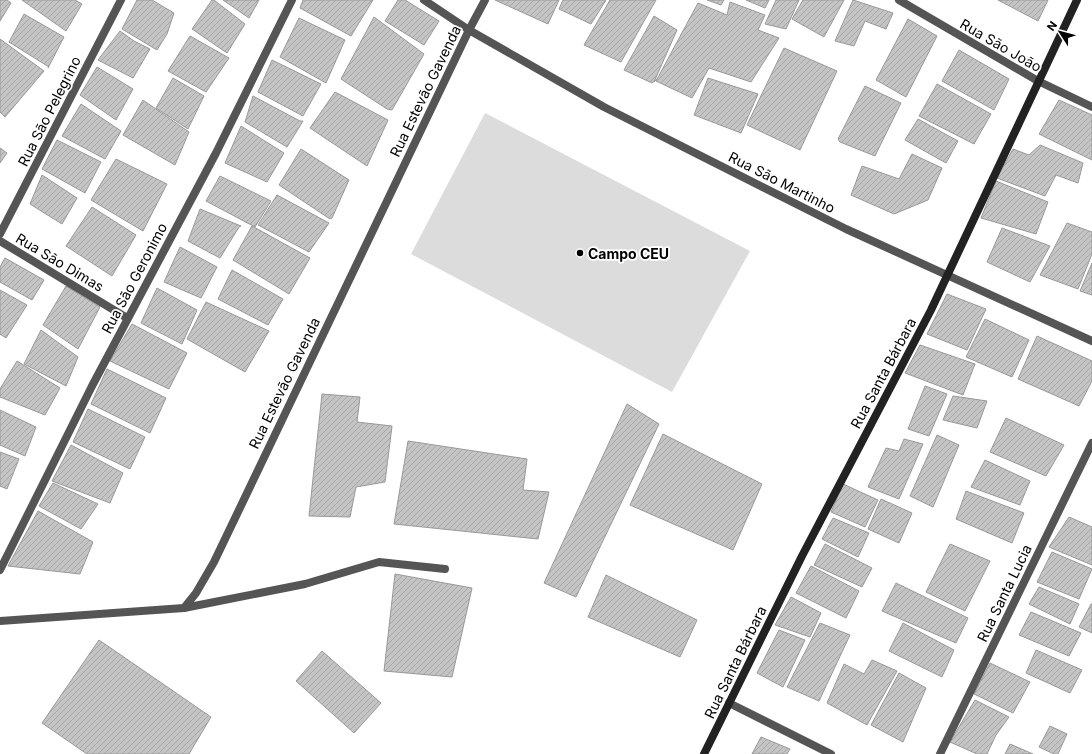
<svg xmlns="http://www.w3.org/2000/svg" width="1092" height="754" viewBox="0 0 1092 754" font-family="Inter,sans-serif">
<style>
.park{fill:#dcdcdc}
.building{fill:url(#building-hatch);stroke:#999}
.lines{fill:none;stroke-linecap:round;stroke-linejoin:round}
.lane{stroke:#555;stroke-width:8}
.street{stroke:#555;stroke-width:8}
.secondary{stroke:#222;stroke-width:8}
.poi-dot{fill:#000;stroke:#fff;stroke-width:1.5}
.labels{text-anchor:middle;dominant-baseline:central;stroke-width:3.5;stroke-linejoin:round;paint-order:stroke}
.street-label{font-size:14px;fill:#000;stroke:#fff}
.poi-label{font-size:14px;font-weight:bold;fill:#000;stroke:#fff;text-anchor:start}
</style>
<defs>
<pattern id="building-hatch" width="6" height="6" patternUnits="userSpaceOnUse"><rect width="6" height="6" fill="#c4c4c4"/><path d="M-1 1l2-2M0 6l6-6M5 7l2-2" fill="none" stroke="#a7a7a7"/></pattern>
</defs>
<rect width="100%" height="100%" fill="#fff"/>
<!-- park -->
<path class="park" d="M 485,113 L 750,251 L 672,392 L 411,254 Z"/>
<!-- building -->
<g class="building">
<path d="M 0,0 L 7,0 L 11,3 L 0,21 Z"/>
<path d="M 22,0 L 75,0 L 82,4 L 66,31 Z"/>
<path d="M 137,0 L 152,0 L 174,13 L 167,34 L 157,50 L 122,29 Z"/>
<path d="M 212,0 L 214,0 L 245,24 L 227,53 L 192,29 Z"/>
<path d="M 223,0 L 259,0 L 249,18 Z"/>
<path d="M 303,0 L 373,0 L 351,36 L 300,8 Z"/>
<path d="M 398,0 L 405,0 L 439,21 L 424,45 L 385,21 Z"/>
<path d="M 495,0 L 559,0 L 548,24 Z"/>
<path d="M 563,0 L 606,0 L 591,24 L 559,9 Z"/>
<path d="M 610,0 L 656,0 L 621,62 L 584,45 Z"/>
<path d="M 707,0 L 724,0 L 721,5 Z"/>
<path d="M 746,0 L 769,0 L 765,8 Z"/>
<path d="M 776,0 L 799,0 L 786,29 L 765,24 Z"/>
<path d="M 803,0 L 844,0 L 824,37 L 792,19 Z"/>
<path d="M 853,0 L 893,13 L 886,29 L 865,21 L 854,46 L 835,41 Z"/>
<path d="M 998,0 L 1048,0 L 1038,21 Z"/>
<path d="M 730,2 L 765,15 L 758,30 L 779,38 L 751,82 L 709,68 L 692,98 L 656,81 L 698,3 L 727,15 Z"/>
<path d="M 24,14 L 64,37 L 48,68 L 49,67 L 9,42 Z"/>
<path d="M 654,16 L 677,30 L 654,82 L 657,79 L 652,83 L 624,70 Z"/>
<path d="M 374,17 L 424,54 L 392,110 L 387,109 L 341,79 Z"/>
<path d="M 299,18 L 345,40 L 326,83 L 280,57 Z"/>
<path d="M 908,19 L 937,36 L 906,97 L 876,80 Z"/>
<path d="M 120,31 L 134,41 L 150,49 L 133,78 L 98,60 Z"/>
<path d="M 190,36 L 229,58 L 206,92 L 168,71 Z"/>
<path d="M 0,39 L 44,71 L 5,117 L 0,112 Z"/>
<path d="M 784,48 L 837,71 L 800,150 L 747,125 Z"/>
<path d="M 959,50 L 1009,79 L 994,110 L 942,81 Z"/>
<path d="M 272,60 L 321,84 L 303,116 L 258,92 Z"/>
<path d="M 97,67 L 133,89 L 116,120 L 80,95 Z"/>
<path d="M 173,78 L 204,96 L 188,129 L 156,108 Z"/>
<path d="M 708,78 L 758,94 L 741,133 L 694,115 Z"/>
<path d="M 937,84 L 991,114 L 974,144 L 919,116 Z"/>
<path d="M 865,86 L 901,103 L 875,156 L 840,142 L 838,139 Z"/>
<path d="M 335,92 L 388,120 L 367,166 L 310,128 Z"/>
<path d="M 253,96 L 300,121 L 303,121 L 287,147 L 245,122 Z"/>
<path d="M 143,100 L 189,132 L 175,165 L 123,135 Z"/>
<path d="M 1059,100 L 1092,115 L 1092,160 L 1039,134 Z"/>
<path d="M 81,104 L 121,131 L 105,159 L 62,136 Z"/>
<path d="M 918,119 L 958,141 L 946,163 L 905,140 Z"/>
<path d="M 241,126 L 284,153 L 267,182 L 225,163 Z"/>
<path d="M 57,140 L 101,162 L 85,193 L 42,169 Z"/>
<path d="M 1040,145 L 1083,163 L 1078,183 L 1056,175 L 1045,196 L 997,178 L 1013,149 L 1029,155 Z"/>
<path d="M 0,148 L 7,153 L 0,163 Z"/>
<path d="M 301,149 L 349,180 L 332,218 L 330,219 L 279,185 Z"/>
<path d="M 912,154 L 942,168 L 928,200 L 894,214 L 851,195 L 862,166 L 899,179 Z"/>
<path d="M 116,159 L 167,184 L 143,231 L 91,200 Z"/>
<path d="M 42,175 L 77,198 L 62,224 L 30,204 Z"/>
<path d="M 220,176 L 271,201 L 255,227 L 206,201 Z"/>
<path d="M 996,181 L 1048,202 L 1036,234 L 981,218 Z"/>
<path d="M 277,195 L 329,223 L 309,252 L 258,225 Z"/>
<path d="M 92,207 L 136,235 L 112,276 L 66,246 Z"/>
<path d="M 200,209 L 241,226 L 239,227 L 220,258 L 188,241 Z"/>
<path d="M 1067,223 L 1092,232 L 1092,254 L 1078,289 L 1040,275 Z"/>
<path d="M 252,226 L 310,258 L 289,294 L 233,260 Z"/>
<path d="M 1002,228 L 1050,246 L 1030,282 L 987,262 Z"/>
<path d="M 180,247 L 217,267 L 201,298 L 164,282 Z"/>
<path d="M 5,258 L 44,280 L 32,300 L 0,282 L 0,267 Z"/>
<path d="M 1092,263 L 1092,295 L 1080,291 Z"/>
<path d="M 232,270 L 283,299 L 268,325 L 218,299 Z"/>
<path d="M 66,286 L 100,307 L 78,349 L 43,325 Z"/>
<path d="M 157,288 L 197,310 L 182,344 L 141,323 Z"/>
<path d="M 0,290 L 27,305 L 6,338 L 0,334 Z"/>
<path d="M 947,294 L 986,309 L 967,350 L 927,334 Z"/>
<path d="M 206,302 L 269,331 L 245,372 L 187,339 Z"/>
<path d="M 985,319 L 1029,340 L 1012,377 L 966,357 Z"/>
<path d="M 132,324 L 187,353 L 169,389 L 110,361 Z"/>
<path d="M 41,330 L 78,357 L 66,386 L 24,364 Z"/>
<path d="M 1037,336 L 1092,361 L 1092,381 L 1079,406 L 1018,379 Z"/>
<path d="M 920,345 L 975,364 L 963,395 L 905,373 Z"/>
<path d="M 17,361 L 60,388 L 45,415 L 0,397 L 0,389 Z"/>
<path d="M 107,369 L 166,398 L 150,433 L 91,404 Z"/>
<path d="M 925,386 L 947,394 L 929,436 L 908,429 Z"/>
<path d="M 322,394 L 360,397 L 357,422 L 392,426 L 385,482 L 356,487 L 350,517 L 309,516 Z"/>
<path d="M 953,396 L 987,401 L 977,428 L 943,420 Z"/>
<path d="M 627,404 L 659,424 L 576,597 L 544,583 Z"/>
<path d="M 88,409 L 145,437 L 130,469 L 73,442 Z"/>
<path d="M 0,410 L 36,427 L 25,456 L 0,445 Z"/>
<path d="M 1006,418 L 1064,445 L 1046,476 L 990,452 Z"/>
<path d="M 663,434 L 762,484 L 733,550 L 630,505 Z"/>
<path d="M 937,435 L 959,445 L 933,507 L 910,496 Z"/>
<path d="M 904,439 L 923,444 L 899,499 L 868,487 L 886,448 L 899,451 Z"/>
<path d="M 408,441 L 527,459 L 523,490 L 549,492 L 538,539 L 394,524 Z"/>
<path d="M 71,445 L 123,473 L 110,503 L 52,481 Z"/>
<path d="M 0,452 L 19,459 L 7,489 L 0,486 Z"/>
<path d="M 985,460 L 1030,481 L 1020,505 L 971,487 Z"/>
<path d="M 53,483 L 98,504 L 81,529 L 39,506 Z"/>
<path d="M 843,484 L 878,500 L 865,527 L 831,512 Z"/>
<path d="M 966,491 L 1024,513 L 1012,543 L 956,519 Z"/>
<path d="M 881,499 L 912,513 L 899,543 L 868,529 Z"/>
<path d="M 38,511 L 93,542 L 80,574 L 8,566 Z"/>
<path d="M 1069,517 L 1092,527 L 1092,565 L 1049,547 Z"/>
<path d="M 833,518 L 869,533 L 858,557 L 822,539 Z"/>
<path d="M 825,544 L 872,568 L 862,587 L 814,565 Z"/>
<path d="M 950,544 L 990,561 L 965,611 L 926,592 Z"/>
<path d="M 1052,552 L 1092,569 L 1079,599 L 1037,582 Z"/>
<path d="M 811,566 L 859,591 L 846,618 L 796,593 Z"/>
<path d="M 395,574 L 472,588 L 452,677 L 384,671 Z"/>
<path d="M 606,575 L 697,620 L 680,657 L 588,617 Z"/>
<path d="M 896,583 L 968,618 L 956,643 L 882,611 Z"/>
<path d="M 1039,587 L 1079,604 L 1070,624 L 1029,604 Z"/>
<path d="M 791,597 L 821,613 L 810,637 L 775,625 Z"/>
<path d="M 1091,604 L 1092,604 L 1092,633 L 1079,627 Z"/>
<path d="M 1031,612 L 1081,633 L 1069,656 L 1019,635 Z"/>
<path d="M 820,623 L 850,635 L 819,701 L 787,687 Z"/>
<path d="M 903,623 L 954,650 L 942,677 L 889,651 Z"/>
<path d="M 779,630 L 805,640 L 783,687 L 757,673 Z"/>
<path d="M 99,640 L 211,717 L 189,754 L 87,754 L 42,723 Z"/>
<path d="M 1036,650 L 1082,670 L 1070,693 L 1026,673 Z"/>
<path d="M 322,651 L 381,703 L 354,733 L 296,681 Z"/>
<path d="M 872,660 L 897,671 L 867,725 L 827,703 L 844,664 L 864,674 Z"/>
<path d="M 990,663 L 1030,682 L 1013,713 L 974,694 Z"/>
<path d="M 899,673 L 926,688 L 903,742 L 871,725 Z"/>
<path d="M 975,700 L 1009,717 L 996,735 L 987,754 L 977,754 L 950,742 Z"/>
<path d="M 1050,726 L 1067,734 L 1058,754 L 1054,754 L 1039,747 Z"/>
<path d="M 761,737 L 790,749 L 787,754 L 752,754 Z"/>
<path d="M 1010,744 L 1033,754 L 1005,754 Z"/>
</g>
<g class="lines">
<!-- lane -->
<path class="lane" d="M 184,608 L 305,584 L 379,562 L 445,569"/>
<!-- street -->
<g class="street">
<path d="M 424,0 L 469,30 L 604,107 L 846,229 L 1092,341"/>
<path d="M 899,0 L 1038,81 L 1092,107"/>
<path d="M 0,234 L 121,0"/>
<path d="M 0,241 L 127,318"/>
<path d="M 0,570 L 92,386 L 216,153 L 292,0"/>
<path d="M 0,621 L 184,608 L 196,593 L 214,562 L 469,30 L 485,0"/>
<path d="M 729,703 L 831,754"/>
<path d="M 940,754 L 1092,443"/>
</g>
<!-- secondary -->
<path class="secondary" d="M 704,754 L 802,556 L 931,310 L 1077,0"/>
</g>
<!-- markers -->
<circle class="poi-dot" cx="580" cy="253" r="4"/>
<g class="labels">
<!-- street labels -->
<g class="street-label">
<text transform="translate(1001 45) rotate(30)">Rua São João</text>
<text transform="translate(425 91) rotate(-64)">Rua Estevão Gavenda</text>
<text transform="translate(49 111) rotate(-63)">Rua São Pelegrino</text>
<text transform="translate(782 182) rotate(27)">Rua São Martinho</text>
<text transform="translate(60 262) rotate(31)">Rua São Dimas</text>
<text transform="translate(134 278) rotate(-62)">Rua São Geronimo</text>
<text transform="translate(883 373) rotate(-62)">Rua Santa Bárbara</text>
<text transform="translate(284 383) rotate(-64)">Rua Estevão Gavenda</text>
<text transform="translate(1004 593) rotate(-64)">Rua Santa Lucia</text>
<text transform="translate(735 662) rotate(-64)">Rua Santa Bárbara</text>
</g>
<!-- poi labels -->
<g class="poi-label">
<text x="588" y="253">Campo CEU</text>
</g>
</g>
<!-- north arrow -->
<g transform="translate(1060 32) rotate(306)" stroke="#ffffff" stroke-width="3" paint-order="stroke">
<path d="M0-3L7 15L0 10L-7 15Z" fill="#000000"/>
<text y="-6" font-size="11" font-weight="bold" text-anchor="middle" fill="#000000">N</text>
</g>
</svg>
